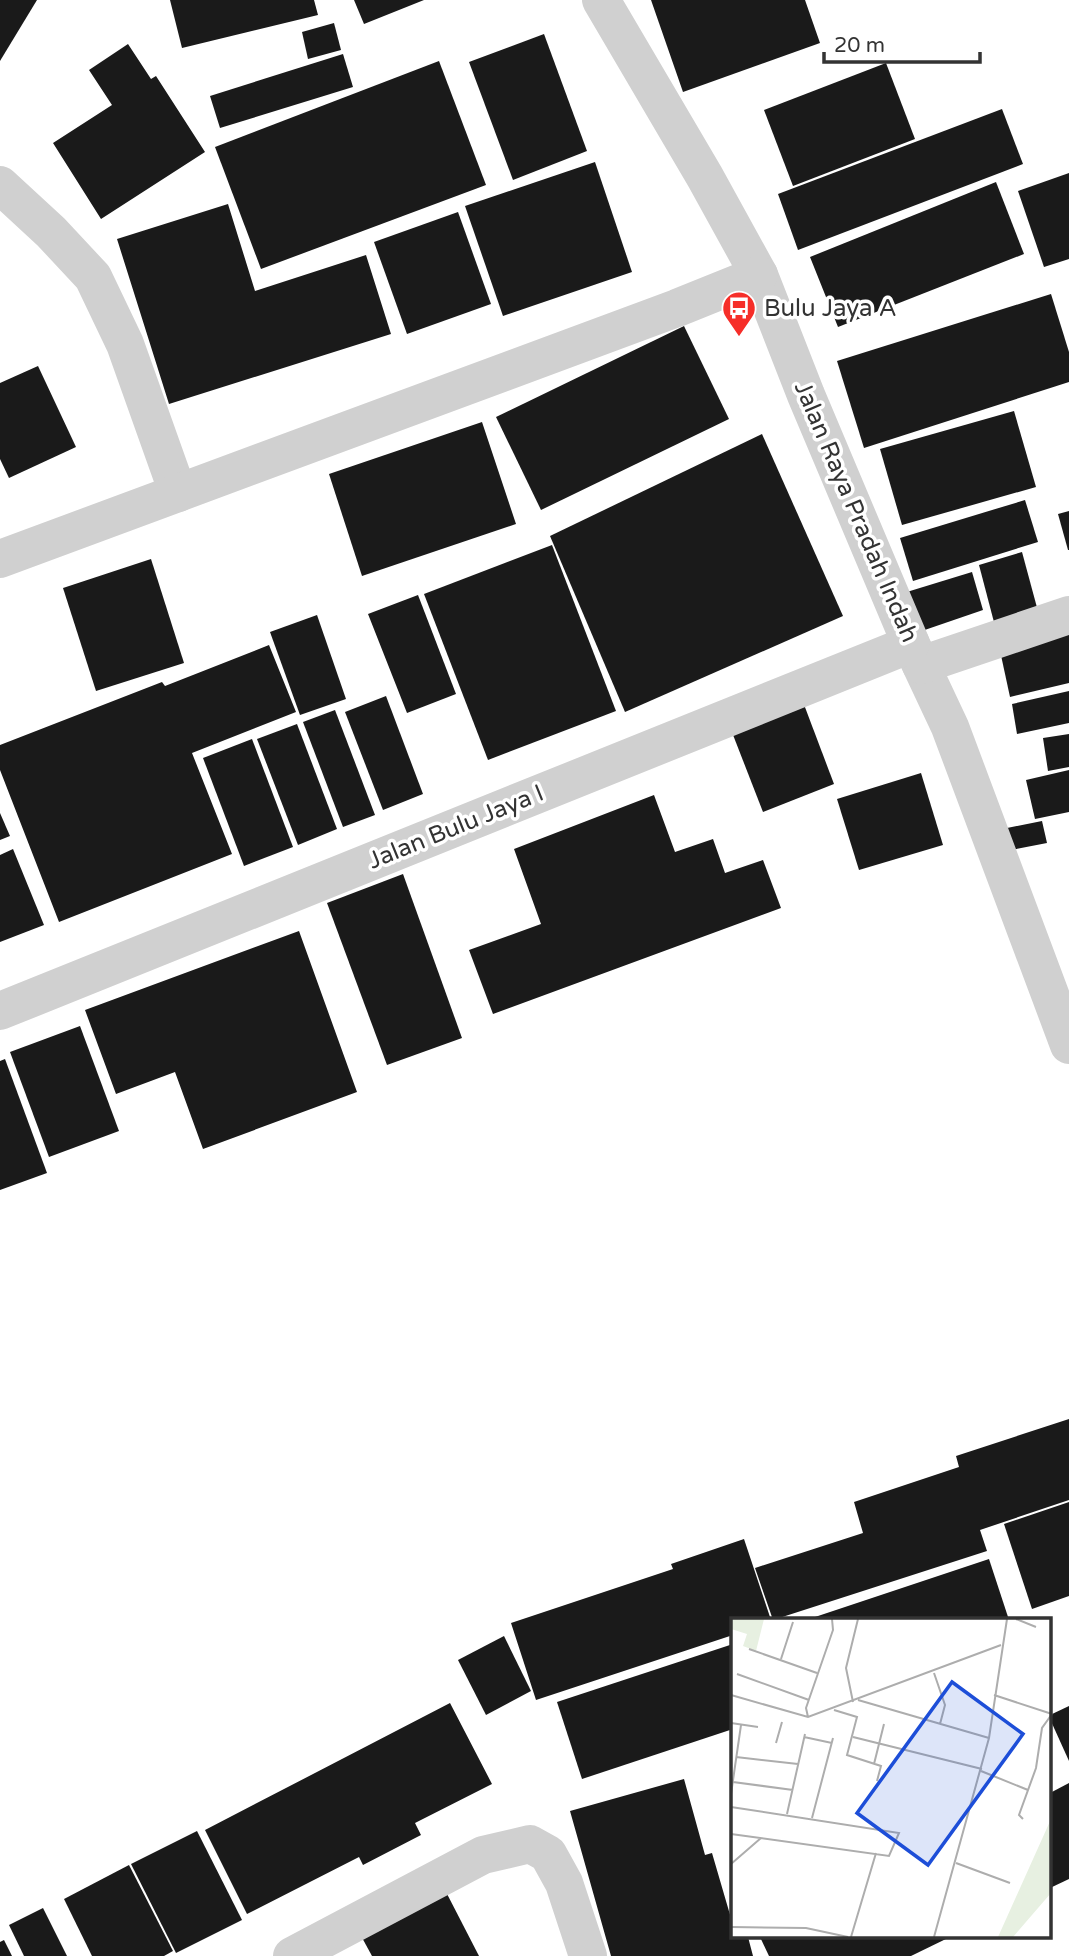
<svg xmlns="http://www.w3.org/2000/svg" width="1069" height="1956" viewBox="0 0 1069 1956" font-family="'Varela Round',sans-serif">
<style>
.building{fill:#1a1a1a}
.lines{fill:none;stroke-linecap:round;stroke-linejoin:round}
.street{stroke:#d0d0d0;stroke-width:38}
.labels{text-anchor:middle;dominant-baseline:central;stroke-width:7;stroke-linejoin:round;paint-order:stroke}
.poi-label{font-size:24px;fill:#333;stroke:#fff;text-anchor:start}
.street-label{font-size:24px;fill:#333;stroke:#fff}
.inset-road{fill:none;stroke:#adadad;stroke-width:2}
.view{fill:#1d4ed8;fill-opacity:0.15;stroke:#1d4ed8;stroke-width:3.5}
.inset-edge{fill:none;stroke:#333;stroke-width:3.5}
</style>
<rect width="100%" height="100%" fill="#fff"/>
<!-- building -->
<g class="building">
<path d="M 0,0 L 37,0 L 0,61 Z"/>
<path d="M 170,0 L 314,0 L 318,15 L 182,48 Z"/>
<path d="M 354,0 L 424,0 L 364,24 Z"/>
<path d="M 651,0 L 805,0 L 820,43 L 683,92 Z"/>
<path d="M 334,23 L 341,50 L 308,59 L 302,32 Z"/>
<path d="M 544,34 L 587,151 L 513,180 L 469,62 Z"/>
<path d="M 128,44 L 151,79 L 156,76 L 205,152 L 101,219 L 53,143 L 112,105 L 89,70 Z"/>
<path d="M 343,54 L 353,87 L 220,128 L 210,96 Z"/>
<path d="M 439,61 L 486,185 L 261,269 L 215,147 Z"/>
<path d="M 886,63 L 915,139 L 793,186 L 764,110 Z"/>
<path d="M 1002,109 L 1023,164 L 798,250 L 778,194 Z"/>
<path d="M 595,162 L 632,272 L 503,316 L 465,206 Z"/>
<path d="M 1069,173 L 1069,259 L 1044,267 L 1018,191 Z"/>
<path d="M 996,182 L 1024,254 L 838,327 L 810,257 Z"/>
<path d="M 228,204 L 255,291 L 366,255 L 391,334 L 169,404 L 117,239 Z"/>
<path d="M 458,212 L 491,304 L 407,334 L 374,242 Z"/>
<path d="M 1051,294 L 1069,352 L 1069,382 L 864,448 L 837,361 Z"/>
<path d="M 684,326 L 729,419 L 541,510 L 496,417 Z"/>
<path d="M 38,366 L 76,447 L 9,478 L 0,459 L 0,383 Z"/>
<path d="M 1014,411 L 1036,487 L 902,525 L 880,449 Z"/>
<path d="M 482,422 L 516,524 L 362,576 L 329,474 Z"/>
<path d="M 762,434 L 843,616 L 625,712 L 550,536 Z"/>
<path d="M 1025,500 L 1038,542 L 913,581 L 900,538 Z"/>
<path d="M 1069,511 L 1069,550 L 1068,550 L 1058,514 Z"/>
<path d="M 552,545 L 616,711 L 488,760 L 424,594 Z"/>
<path d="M 1022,552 L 1039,615 L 995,626 L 979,565 Z"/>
<path d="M 151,559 L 184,663 L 96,691 L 63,588 Z"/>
<path d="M 972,572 L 983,610 L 913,634 L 897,595 Z"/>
<path d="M 418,595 L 456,694 L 407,713 L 368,614 Z"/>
<path d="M 317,615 L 346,699 L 300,715 L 270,632 Z"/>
<path d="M 1069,629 L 1069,683 L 1010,697 L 999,646 Z"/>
<path d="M 269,645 L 296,712 L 192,753 L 232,854 L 59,922 L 0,770 L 0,745 L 162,682 L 165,686 Z"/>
<path d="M 1069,691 L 1069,723 L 1017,734 L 1012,704 Z"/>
<path d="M 800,694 L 834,784 L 763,812 L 728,722 Z"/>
<path d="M 386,696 L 423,794 L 383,810 L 345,712 Z"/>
<path d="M 335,710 L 375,815 L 343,827 L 303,722 Z"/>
<path d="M 297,724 L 337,829 L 298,845 L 257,739 Z"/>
<path d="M 1069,734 L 1069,767 L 1048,771 L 1043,738 Z"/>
<path d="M 252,739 L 293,847 L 244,866 L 203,758 Z"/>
<path d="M 1069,770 L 1069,812 L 1035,819 L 1026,780 Z"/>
<path d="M 921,773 L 943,845 L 859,870 L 837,799 Z"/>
<path d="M 654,795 L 675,852 L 713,839 L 725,873 L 763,860 L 781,908 L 493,1014 L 469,950 L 541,924 L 514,849 Z"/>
<path d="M 0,813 L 10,836 L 0,840 Z"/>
<path d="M 1042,821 L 1047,843 L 1011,850 L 1007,828 Z"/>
<path d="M 13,849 L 44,925 L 0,942 L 0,855 Z"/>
<path d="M 403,874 L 462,1038 L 387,1065 L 327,903 Z"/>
<path d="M 299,931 L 357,1092 L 203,1149 L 175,1072 L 116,1094 L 85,1010 Z"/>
<path d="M 80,1026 L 119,1131 L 49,1157 L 10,1052 Z"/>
<path d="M 5,1059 L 47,1173 L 0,1190 L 0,1061 Z"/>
<path d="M 1069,1419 L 1069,1500 L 980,1530 L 987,1551 L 773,1620 L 755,1568 L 863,1533 L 854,1502 L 959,1467 L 956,1456 Z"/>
<path d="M 1069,1502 L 1069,1596 L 1032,1609 L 1004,1524 Z"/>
<path d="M 744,1539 L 771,1620 L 733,1620 L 733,1635 L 536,1700 L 511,1623 L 673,1569 L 671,1564 Z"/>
<path d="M 989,1559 L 1009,1620 L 806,1620 Z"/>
<path d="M 504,1636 L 531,1691 L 486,1715 L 458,1660 Z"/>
<path d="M 733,1644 L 733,1729 L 582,1779 L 557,1702 Z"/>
<path d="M 450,1703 L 492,1784 L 415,1823 L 421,1835 L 363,1865 L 359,1857 L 247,1914 L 205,1830 Z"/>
<path d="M 1069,1706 L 1069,1761 L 1050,1719 L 1050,1715 Z"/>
<path d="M 684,1779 L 705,1855 L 712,1853 L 733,1925 L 733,1937 L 748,1937 L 753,1956 L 611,1956 L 570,1811 Z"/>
<path d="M 1069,1783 L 1069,1879 L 1050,1888 L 1050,1793 Z"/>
<path d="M 197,1831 L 242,1920 L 176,1953 L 131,1864 Z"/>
<path d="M 129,1865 L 173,1951 L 164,1956 L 92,1956 L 64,1899 Z"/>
<path d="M 445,1890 L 479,1956 L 372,1956 L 360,1934 Z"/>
<path d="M 43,1908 L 67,1956 L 24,1956 L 9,1925 Z"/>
<path d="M 760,1937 L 950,1937 L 911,1956 L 769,1956 Z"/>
<path d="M 4,1940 L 12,1956 L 0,1956 L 0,1942 Z"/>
</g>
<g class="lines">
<!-- street -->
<g class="street">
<path d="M 601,0 L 705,177 L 759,275 L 806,395 L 911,644 L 950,727 L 1069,1045"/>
<path d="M 0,185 L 51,232 L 93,277 L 125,344 L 178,493"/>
<path d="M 0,559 L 677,308 L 759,275"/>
<path d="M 921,665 L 1069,615"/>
<path d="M 0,1011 L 911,644"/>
<path d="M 292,1956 L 483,1855 L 530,1844 L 548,1854 L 564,1883 L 588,1956"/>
</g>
</g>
<!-- icons -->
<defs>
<g id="bus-pin" transform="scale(1.75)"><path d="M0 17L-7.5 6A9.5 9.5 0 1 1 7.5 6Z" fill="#f62e29" stroke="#fff"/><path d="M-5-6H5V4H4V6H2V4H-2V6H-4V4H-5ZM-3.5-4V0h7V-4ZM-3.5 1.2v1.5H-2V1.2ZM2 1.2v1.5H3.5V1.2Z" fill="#fff"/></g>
</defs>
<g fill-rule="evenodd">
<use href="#bus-pin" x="739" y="308"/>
</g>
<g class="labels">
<!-- poi labels -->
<g class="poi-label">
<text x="764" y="308">Bulu Jaya A</text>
</g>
<!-- street labels -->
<g class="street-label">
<text transform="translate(856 512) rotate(67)">Jalan Raya Pradah Indah</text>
<text transform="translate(456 827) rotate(-22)">Jalan Bulu Jaya I</text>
</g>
</g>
<!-- overview -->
<g transform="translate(731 1618)">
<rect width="320" height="320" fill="#fff"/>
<path d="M 0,1 L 33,1 L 25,33 L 12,28 L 16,16 L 0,11 ZM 320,201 L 320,275 L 282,319 L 267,319 Z" fill="#e7f0e1"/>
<path class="inset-road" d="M 285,1 L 305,9M 18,31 L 86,55M 50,41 L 62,4M 203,55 L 214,87 L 209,106M 6,56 L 78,82M 0,77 L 77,99 L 270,27M 263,77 L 321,96M 127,82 L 258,120M 122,84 L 115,50 L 127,1M 103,92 L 126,99 L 116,137 L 150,148 L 146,163M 77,99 L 75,90 L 102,12 L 101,1M 0,105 L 27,109M 73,119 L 101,125M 122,119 L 251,151M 45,125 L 51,104M 5,139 L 67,146M 143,146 L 153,106M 250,153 L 297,172M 2,164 L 62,172M 0,176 L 10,107M 0,189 L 168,215 L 158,238 L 0,216M 56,196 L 74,116M 81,200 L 102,120M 292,201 L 288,197 L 305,150 L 311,110 L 321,96M 225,245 L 279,265M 0,246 L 30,220M 0,309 L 75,310 L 117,319M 120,319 L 145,235M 203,319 L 258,120 L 276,1"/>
<path class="view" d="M 221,64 L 292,116 L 197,247 L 126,195 Z"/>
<rect width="320" height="320" class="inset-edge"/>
</g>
<!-- scale -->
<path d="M824 52v10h156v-10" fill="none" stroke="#333333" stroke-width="3.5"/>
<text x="834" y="52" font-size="21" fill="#333333" stroke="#ffffff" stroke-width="5" paint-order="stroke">20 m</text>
</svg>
